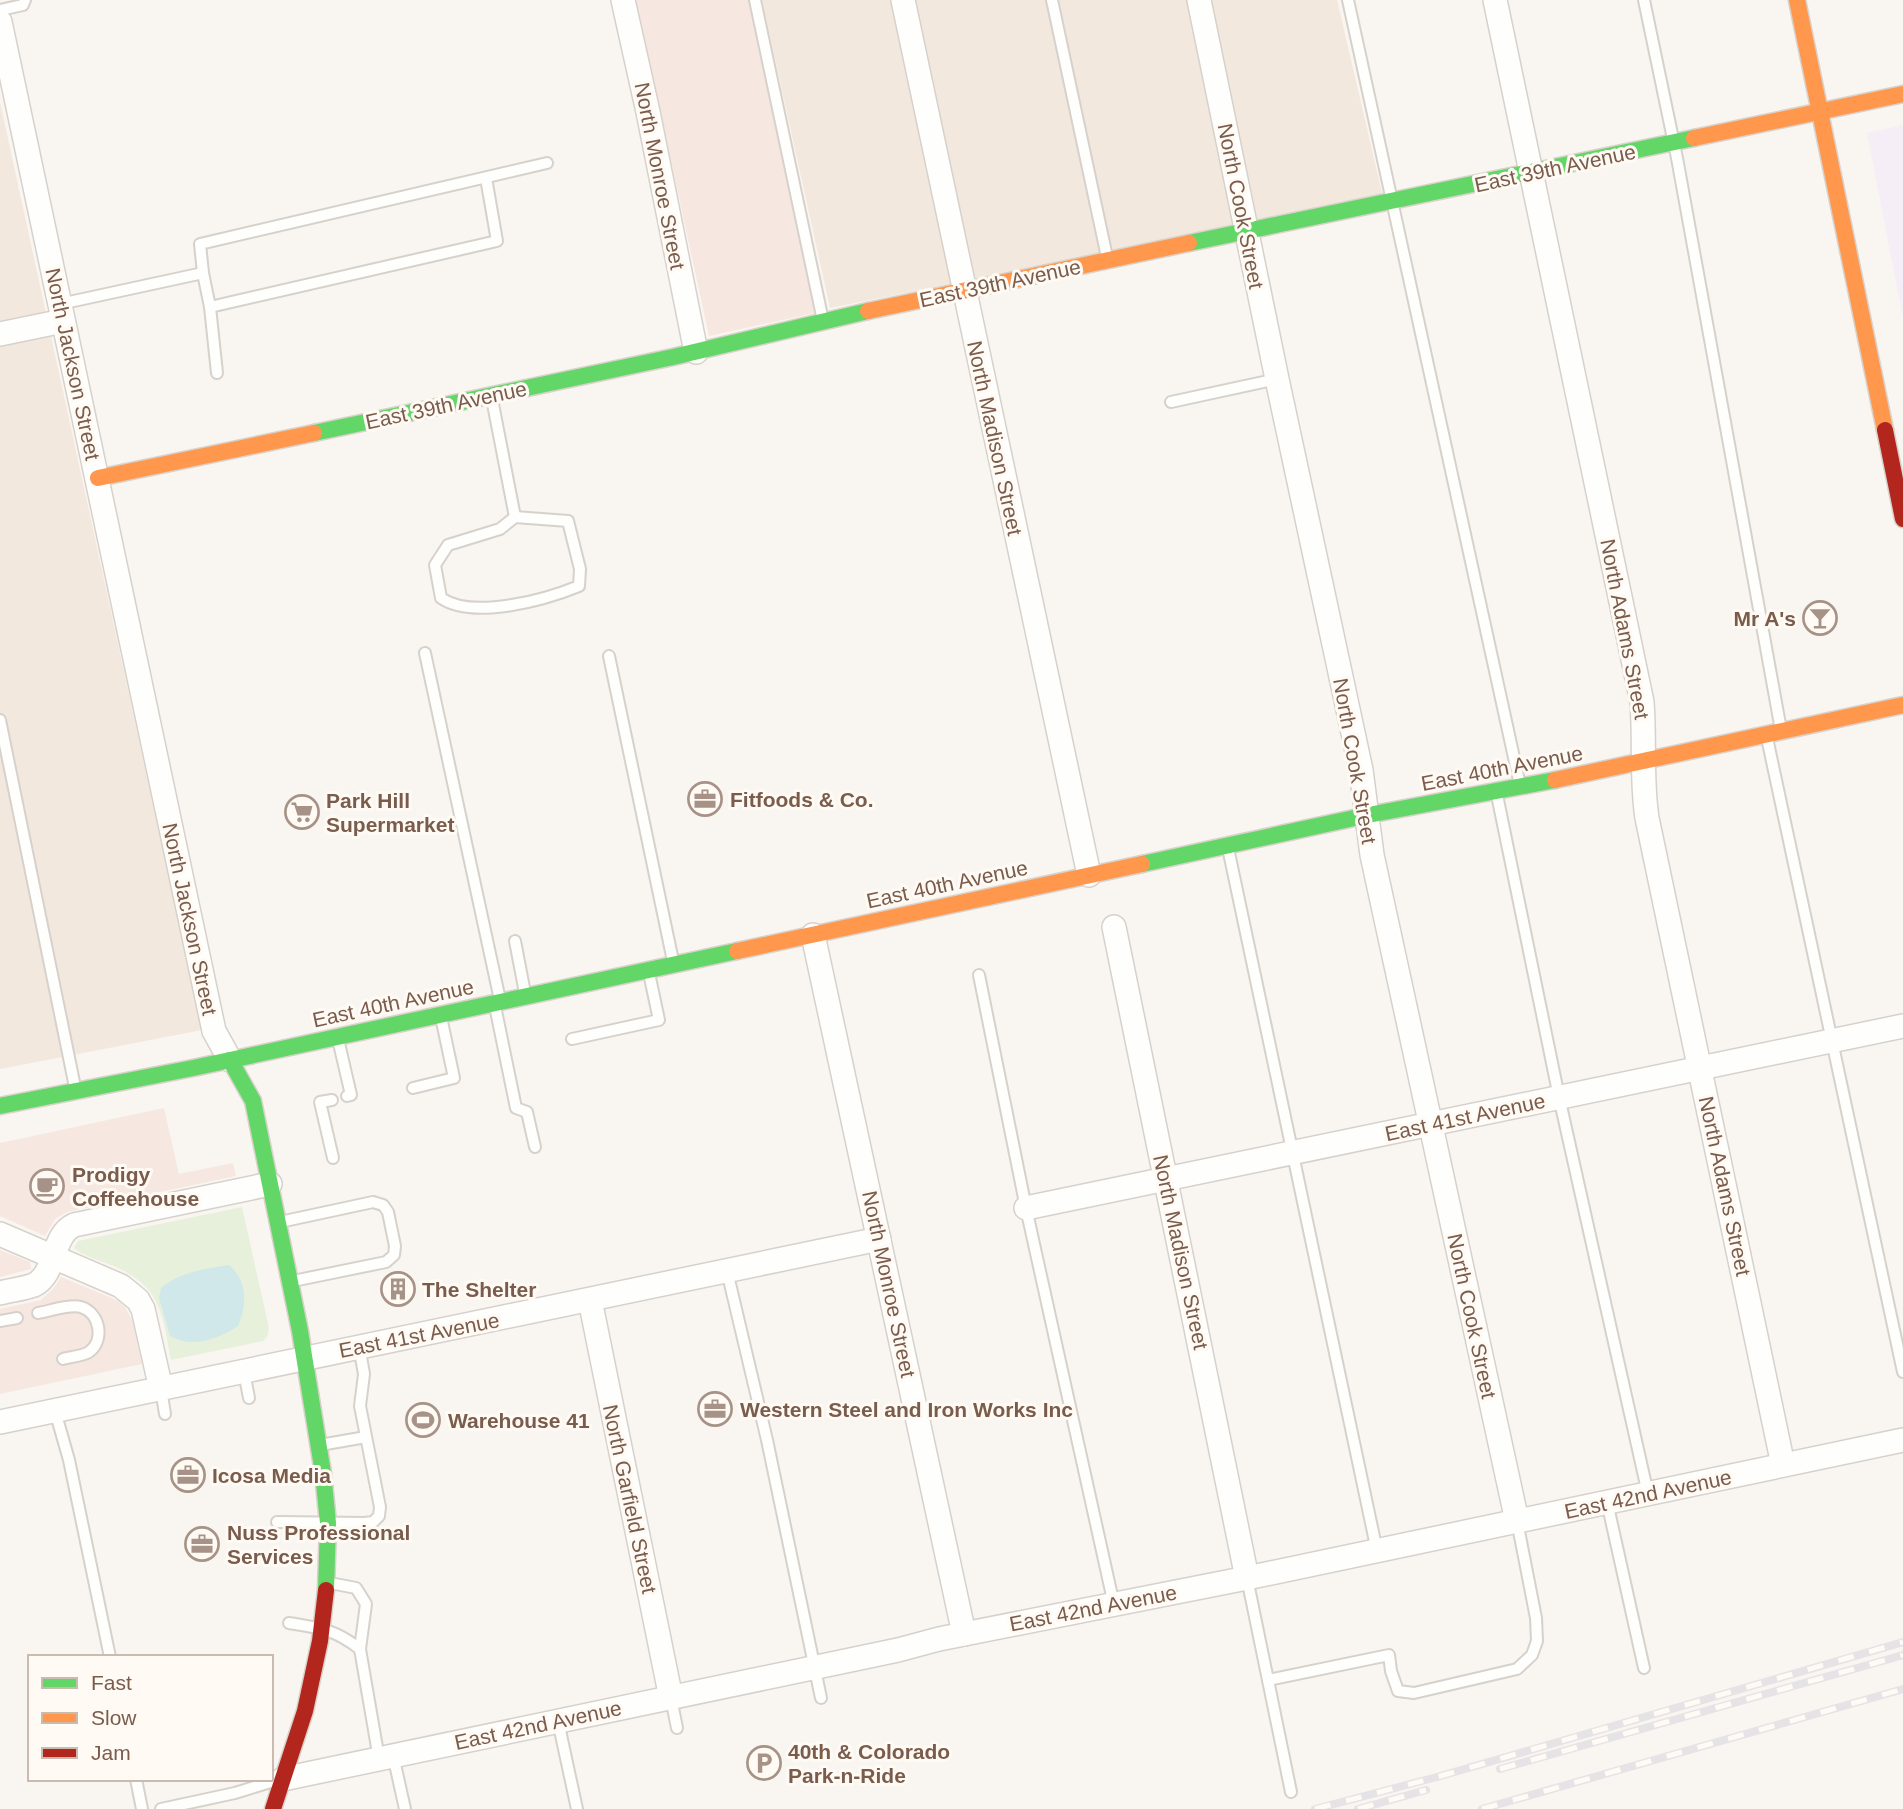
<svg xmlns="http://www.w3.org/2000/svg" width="1903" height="1809" viewBox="0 0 1903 1809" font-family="Helvetica,sans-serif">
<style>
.residential{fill:#f2e8de}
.commercial{fill:#f6e8e1}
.education{fill:#f6eef6}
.green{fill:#e7f0db}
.water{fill:#d0e8ea}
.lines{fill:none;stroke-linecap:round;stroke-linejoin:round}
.lane-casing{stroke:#d7d1cb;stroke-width:14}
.street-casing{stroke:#d7d1cb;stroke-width:26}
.fast-casing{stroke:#d9d2cb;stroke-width:19}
.slow-casing{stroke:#d9d2cb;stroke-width:19}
.jam-casing{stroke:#d9d2cb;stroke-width:19}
.lane{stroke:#fefefd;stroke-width:10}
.street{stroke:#fefefd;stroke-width:23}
.fast{stroke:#63d668;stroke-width:16}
.slow{stroke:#ff974d;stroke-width:16}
.jam{stroke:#b3261e;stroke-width:16}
.rail-casing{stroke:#e6e3e7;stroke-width:8}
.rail{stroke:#fffaf3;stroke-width:5;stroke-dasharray:16;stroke-linecap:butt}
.labels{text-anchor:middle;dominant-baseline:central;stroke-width:6;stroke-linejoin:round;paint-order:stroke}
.street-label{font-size:21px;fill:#7a5c4d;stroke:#fffaf3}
.poi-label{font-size:21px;font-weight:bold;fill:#7a5c4d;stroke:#fffaf3;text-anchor:start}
</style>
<rect width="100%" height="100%" fill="#f9f5f0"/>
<!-- residential -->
<g class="residential">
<path d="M 762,0 L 1337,0 L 1383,197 L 830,308 Z"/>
<path d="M 0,102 L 202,1030 L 0,1069 Z"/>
</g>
<!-- commercial -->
<g class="commercial">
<path d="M 636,0 L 748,0 L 815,313 L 709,336 Z"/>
<path d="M 164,1108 L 179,1174 L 233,1163 L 236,1176 L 67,1212 L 55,1219 L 45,1236 L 0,1216 L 0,1143 Z"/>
<path d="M 0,1250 L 30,1262 L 31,1269 L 0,1277 Z"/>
<path d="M 61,1277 L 119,1301 L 125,1307 L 132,1320 L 142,1364 L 0,1394 L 0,1309 L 41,1300 L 53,1289 Z"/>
</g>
<!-- education -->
<path class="education" d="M 1903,125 L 1903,318 L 1867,133 Z"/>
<!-- green -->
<path class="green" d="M 242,1207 L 269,1328 L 267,1337 L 263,1341 L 171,1360 C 162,1314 162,1287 114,1266 C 101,1261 85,1257 74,1248 L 78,1241 Z"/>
<!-- water -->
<path class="water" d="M 229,1265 C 248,1281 247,1305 238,1326 C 217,1339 193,1349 170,1336 L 159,1298 L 161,1288 C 180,1272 204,1269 229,1265 Z"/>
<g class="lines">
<!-- lane casing -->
<g class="lane-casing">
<g id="lane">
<path d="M 755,0 L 822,316"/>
<path d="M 1052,0 L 1107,257"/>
<path d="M 1348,0 L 1520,785"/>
<path d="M 1644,0 L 1677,158 L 1781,730"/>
<path d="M 0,10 L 23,5 L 25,0"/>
<path d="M 203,273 L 200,244 L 547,163"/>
<path d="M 60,304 L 203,273 L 210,307 L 497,241 L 486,178"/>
<path d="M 210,307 L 217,373"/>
<path d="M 492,399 L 515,517"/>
<path d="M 1171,402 L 1277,379"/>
<path d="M 515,517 L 568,521 L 580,569 L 579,586 C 545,600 473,620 441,598 L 435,565 L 448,545 L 500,529 Z"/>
<path d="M 425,653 L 500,1000"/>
<path d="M 609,656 L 673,961"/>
<path d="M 0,720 L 75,1087"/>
<path d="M 1767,738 L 1903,1372"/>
<path d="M 1497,795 L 1559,1097 L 1648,1494"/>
<path d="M 1228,848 L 1377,1551"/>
<path d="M 515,941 L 525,993"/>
<path d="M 979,975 L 1026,1208 L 1114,1605"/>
<path d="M 495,1006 L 516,1108 L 527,1112 L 535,1147"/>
<path d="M 338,1039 L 351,1095 L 347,1096"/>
<path d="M 572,1039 L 659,1020 L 649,973"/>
<path d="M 413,1088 L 454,1078 L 441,1017"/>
<path d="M 332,1100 L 320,1102 L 333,1158"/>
<path d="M 280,1222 L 373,1202 L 383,1205 L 388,1212 L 395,1246 L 394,1255 L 386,1262 L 293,1281"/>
<path d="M 727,1271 L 767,1440 L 821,1698"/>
<path d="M 38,1313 C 50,1311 69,1304 81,1307 C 100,1313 105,1340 89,1352 C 83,1356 70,1357 63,1359"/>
<path d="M 0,1321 L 17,1318"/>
<path d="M 244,1372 L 249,1398"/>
<path d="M 161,1389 L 165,1414"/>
<path d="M 55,1411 L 69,1460 L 110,1657"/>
<path d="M 320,1445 L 366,1437"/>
<path d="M 1607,1502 L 1644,1668"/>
<path d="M 277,1522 L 364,1523 L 373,1522 L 379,1516 L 380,1507 L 360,1406 L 364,1374 L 359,1346"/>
<path d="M 1247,1578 L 1291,1792"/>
<path d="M 330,1583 L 356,1588 L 366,1604 L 360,1649 L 379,1759"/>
<path d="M 289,1623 C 320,1628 334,1629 360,1649"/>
<path d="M 1268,1680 L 1389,1655 L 1391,1671 L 1398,1691 L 1414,1693 L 1517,1669 L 1532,1655 L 1537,1641 L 1536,1618 L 1517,1521"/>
<path d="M 671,1698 L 677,1728"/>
<path d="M 558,1721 L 577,1809"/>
<path d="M 393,1755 L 405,1809"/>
<path d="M 136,1779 L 142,1809"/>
<path d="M 161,1809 L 235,1793 L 277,1780"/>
</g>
</g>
<!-- street casing -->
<g class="street-casing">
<g id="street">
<path d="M 623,0 L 648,112 L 696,352"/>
<path d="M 903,0 L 1089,875"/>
<path d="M 1199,0 L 1277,379 L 1361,770 L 1372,855 L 1517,1521"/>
<path d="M 1495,0 L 1642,702 C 1645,741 1641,779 1647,818 L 1783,1465"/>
<path d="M 0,22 L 214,1031 L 230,1060"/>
<path d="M 0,334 L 63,321"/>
<path d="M 1114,927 L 1247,1578"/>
<path d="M 813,935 L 964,1634"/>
<path d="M 1026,1208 L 1903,1026"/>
<path d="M 0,1234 L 121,1286 L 138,1300 L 143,1309 L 161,1389"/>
<path d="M 0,1293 C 11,1290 23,1289 34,1285 C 57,1273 51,1236 74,1225 L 270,1184"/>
<path d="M 590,1300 L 671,1698"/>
<path d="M 0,1422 L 879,1239"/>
<path d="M 283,1779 L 898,1650 L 939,1639 L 1247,1578 L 1903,1440"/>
</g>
</g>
<!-- fast casing -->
<g class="fast-casing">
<g id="fast">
<path d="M 1189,243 L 1694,138"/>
<path d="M 314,433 L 673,357 L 868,311"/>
<path d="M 1142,864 L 1368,815 L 1555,780"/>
<path d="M 230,1060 L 253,1101 L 300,1331 L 323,1473 L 328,1523 L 326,1590"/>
<path d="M 0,1106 L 193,1068 L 737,951"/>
</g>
</g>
<!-- slow casing -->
<g class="slow-casing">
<g id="slow">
<path d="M 1797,0 L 1885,430"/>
<path d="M 1694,138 L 1903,94"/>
<path d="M 868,311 L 1189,243"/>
<path d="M 98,478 L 314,433"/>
<path d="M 1555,780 L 1903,705"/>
<path d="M 737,951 L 1142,864"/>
</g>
</g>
<!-- jam casing -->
<g class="jam-casing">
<g id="jam">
<path d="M 1885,430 L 1903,519"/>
<path d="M 273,1809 L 305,1711 L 320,1641 L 326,1590"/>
</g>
</g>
<!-- lane -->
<use href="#lane" class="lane"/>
<!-- street -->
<use href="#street" class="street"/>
<!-- fast -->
<use href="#fast" class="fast"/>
<!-- slow -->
<use href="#slow" class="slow"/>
<!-- jam -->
<use href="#jam" class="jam"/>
<!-- rail casing -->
<g class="rail-casing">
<g id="rail">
<path d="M 1500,1769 L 1903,1655"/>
<path d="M 1315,1809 L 1437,1777 L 1903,1642"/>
<path d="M 1358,1809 L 1426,1790"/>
<path d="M 1482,1809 L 1903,1689"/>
</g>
</g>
<!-- rail -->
<use href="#rail" class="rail"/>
</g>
<!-- icons -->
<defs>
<g id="bar-ring" transform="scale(1.75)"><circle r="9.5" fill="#fffaf3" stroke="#a69286" stroke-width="1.5"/><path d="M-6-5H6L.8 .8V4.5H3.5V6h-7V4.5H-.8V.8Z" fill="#a69286"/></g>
<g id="office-ring" transform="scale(1.75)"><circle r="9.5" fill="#fffaf3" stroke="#a69286" stroke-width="1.5"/><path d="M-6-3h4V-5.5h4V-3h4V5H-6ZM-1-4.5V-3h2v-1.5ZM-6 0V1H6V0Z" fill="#a69286"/></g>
<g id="supermarket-ring" transform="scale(1.75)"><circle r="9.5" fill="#fffaf3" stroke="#a69286" stroke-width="1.5"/><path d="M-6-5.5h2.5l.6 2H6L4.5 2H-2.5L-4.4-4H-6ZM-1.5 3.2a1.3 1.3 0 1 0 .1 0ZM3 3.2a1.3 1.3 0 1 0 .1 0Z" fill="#a69286"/></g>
<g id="cafe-ring" transform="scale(1.75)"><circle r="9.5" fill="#fffaf3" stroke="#a69286" stroke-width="1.5"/><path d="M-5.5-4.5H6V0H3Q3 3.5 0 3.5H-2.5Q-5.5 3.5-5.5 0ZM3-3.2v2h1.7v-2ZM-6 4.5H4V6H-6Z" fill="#a69286"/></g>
<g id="building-ring" transform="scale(1.75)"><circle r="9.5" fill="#fffaf3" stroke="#a69286" stroke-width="1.5"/><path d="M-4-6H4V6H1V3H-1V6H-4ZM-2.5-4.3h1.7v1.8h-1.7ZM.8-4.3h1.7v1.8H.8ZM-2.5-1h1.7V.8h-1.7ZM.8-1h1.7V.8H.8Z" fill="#a69286"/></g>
<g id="stadium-ring" transform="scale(1.75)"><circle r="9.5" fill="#fffaf3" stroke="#a69286" stroke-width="1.5"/><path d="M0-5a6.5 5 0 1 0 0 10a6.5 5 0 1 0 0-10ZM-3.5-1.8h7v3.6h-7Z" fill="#a69286"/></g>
<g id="parking-ring" transform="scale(1.75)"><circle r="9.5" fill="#fffaf3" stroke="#a69286" stroke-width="1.5"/><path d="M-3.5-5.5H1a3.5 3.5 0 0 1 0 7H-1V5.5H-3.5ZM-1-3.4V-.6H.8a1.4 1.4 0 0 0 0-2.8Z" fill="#a69286"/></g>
</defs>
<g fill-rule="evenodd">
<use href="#bar-ring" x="1820" y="618"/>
<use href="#office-ring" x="705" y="799"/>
<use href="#supermarket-ring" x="302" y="812"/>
<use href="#cafe-ring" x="47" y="1186"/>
<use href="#building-ring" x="398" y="1289"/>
<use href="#office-ring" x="715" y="1409"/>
<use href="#stadium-ring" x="423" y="1420"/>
<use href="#office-ring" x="188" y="1475"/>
<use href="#office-ring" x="202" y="1544"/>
<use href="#parking-ring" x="764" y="1763"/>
</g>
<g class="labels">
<!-- street labels -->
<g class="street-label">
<text transform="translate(1555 168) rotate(-12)">East 39th Avenue</text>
<text transform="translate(660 176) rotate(79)">North Monroe Street</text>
<text transform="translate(1241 206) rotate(79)">North Cook Street</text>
<text transform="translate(1000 283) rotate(-12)">East 39th Avenue</text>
<text transform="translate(73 364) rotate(78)">North Jackson Street</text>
<text transform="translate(446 405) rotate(-12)">East 39th Avenue</text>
<text transform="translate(995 438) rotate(78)">North Madison Street</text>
<text transform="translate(1625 629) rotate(79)">North Adams Street</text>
<text transform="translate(1355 761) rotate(80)">North Cook Street</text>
<text transform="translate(1502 768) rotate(-11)">East 40th Avenue</text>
<text transform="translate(947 884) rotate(-12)">East 40th Avenue</text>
<text transform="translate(190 919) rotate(78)">North Jackson Street</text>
<text transform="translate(393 1003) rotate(-12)">East 40th Avenue</text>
<text transform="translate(1465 1117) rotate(-12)">East 41st Avenue</text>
<text transform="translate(1725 1186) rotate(78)">North Adams Street</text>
<text transform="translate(1181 1252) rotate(78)">North Madison Street</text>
<text transform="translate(889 1284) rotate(78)">North Monroe Street</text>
<text transform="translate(1472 1316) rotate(78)">North Cook Street</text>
<text transform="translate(419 1335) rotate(-11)">East 41st Avenue</text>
<text transform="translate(1648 1494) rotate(-12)">East 42nd Avenue</text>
<text transform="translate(630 1499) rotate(78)">North Garfield Street</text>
<text transform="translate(1093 1608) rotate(-11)">East 42nd Avenue</text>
<text transform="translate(538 1725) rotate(-12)">East 42nd Avenue</text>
</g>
<!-- poi labels -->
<g class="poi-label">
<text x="1796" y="618" text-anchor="end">Mr A's</text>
<text x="730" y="799">Fitfoods &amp; Co.</text>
<text x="326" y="800">Park Hill<tspan x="326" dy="24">Supermarket</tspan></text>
<text x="72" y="1174">Prodigy<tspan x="72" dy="24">Coffeehouse</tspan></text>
<text x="422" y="1289">The Shelter</text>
<text x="740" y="1409">Western Steel and Iron Works Inc</text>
<text x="448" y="1420">Warehouse 41</text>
<text x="212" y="1475">Icosa Media</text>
<text x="227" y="1532">Nuss Professional<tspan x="227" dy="24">Services</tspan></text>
<text x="788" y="1751">40th &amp; Colorado<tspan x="788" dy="24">Park-n-Ride</tspan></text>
</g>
</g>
<!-- legend -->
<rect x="28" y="1655" width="245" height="126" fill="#fffaf3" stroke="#cabbb1" stroke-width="2"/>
<rect x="42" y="1678" width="35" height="10" fill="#63d668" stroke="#cabbb1" stroke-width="2"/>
<text x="91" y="1690" font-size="21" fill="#7a5c4d">Fast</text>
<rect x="42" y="1713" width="35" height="10" fill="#ff974d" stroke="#cabbb1" stroke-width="2"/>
<text x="91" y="1725" font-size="21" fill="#7a5c4d">Slow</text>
<rect x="42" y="1748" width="35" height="10" fill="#b3261e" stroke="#cabbb1" stroke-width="2"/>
<text x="91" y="1760" font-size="21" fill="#7a5c4d">Jam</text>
</svg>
